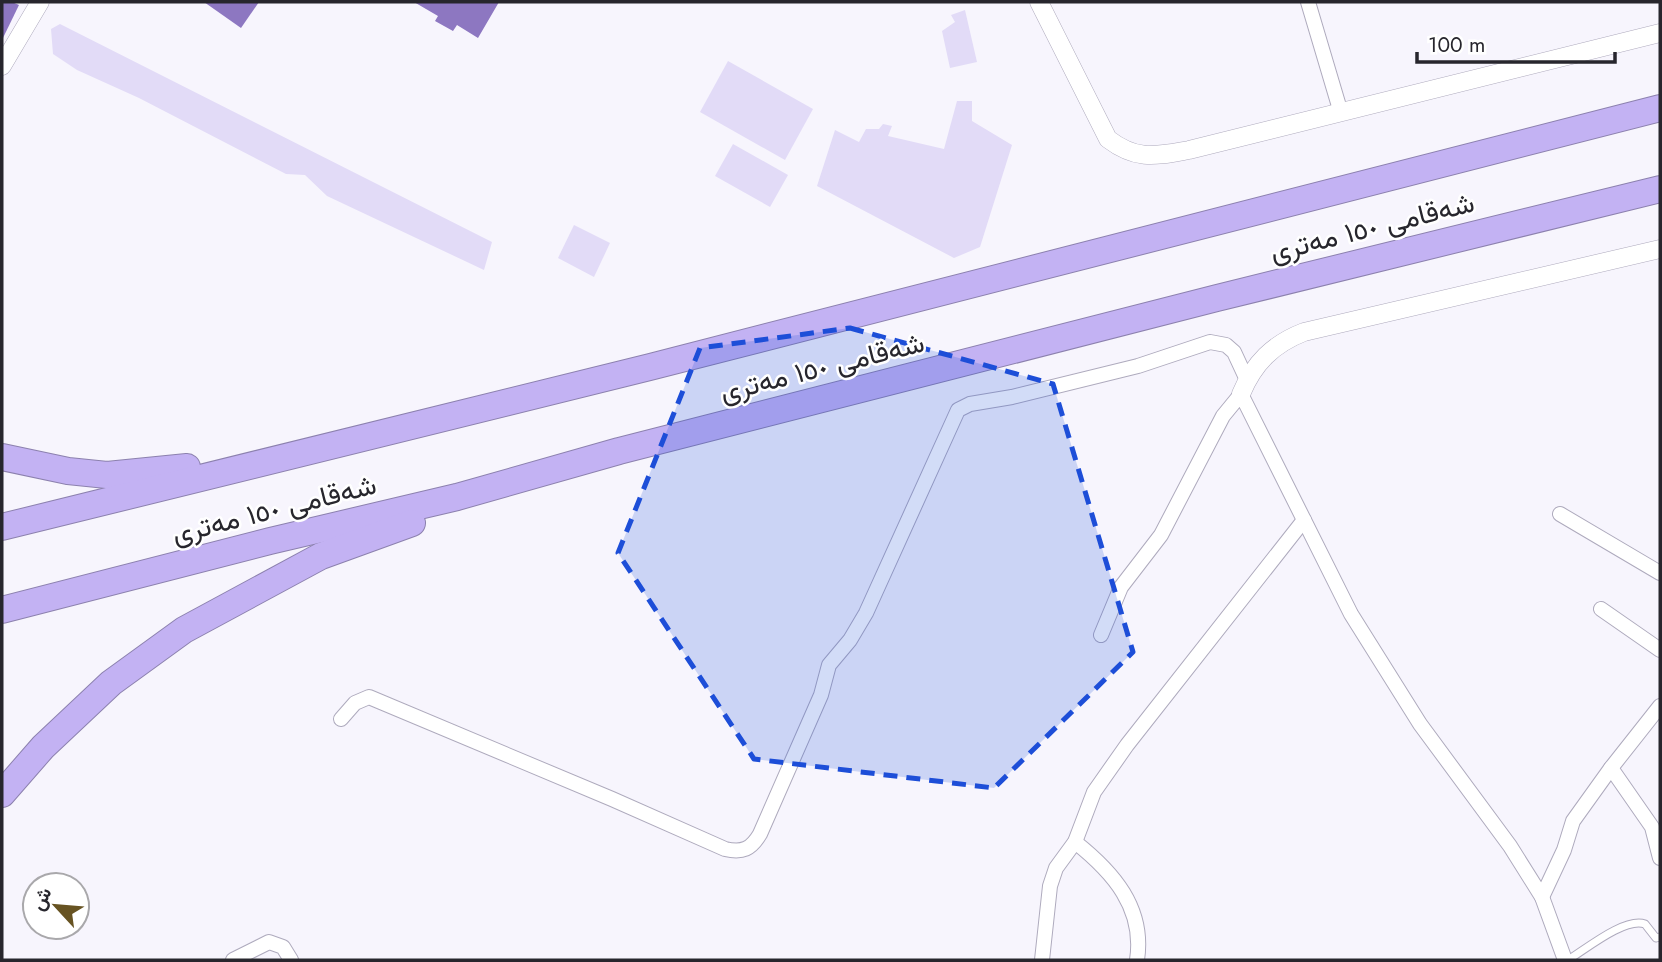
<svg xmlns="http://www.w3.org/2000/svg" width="1662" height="962" viewBox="0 0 1662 962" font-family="Jost,Vazirmatn,sans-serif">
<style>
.green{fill:#e2dbf7}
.building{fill:#8d77c1}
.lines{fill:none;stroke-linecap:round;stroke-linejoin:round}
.service-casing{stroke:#aeaabd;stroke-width:9}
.minor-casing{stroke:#aeaabd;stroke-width:16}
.tertiary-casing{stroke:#aeaabd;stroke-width:19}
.motorway-casing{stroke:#8c81ae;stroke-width:28}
.service{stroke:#fff;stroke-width:7}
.minor{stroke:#fff;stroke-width:14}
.tertiary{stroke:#fff;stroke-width:18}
.motorway{stroke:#c3b2f3;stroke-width:26}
.marked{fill:#1d4ed8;fill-opacity:0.2;stroke:#1d4ed8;stroke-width:5;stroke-dasharray:14 9;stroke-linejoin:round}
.labels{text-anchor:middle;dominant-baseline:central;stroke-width:5;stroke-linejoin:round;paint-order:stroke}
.street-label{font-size:28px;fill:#27262d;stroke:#fff}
</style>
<rect width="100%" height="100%" fill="#f7f5fd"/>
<!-- green -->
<g class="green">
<path d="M 965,10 L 977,62 L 950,68 L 942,31 L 955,22 L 951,15 Z"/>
<path d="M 60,24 L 492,242 L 484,270 L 327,196 L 305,175 L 286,174 L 139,98 L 77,70 L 53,54 L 51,29 Z"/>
<path d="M 728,61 L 813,109 L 785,160 L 700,112 Z"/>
<path d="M 957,101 L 972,101 L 972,121 L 1012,145 L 980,247 L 954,258 L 817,186 L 835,130 L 859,142 L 866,129 L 879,129 L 883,124 L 892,126 L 888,136 L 944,149 Z"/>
<path d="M 733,144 L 788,175 L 770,207 L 715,176 Z"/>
<path d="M 574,225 L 610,243 L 594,277 L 558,258 Z"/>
</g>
<!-- building -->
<g class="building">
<path d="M 2,2 L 12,2 L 19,5 L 2,40 Z"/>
<path d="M 204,2 L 259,2 L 241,28 Z"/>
<path d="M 414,2 L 499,2 L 478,38 L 457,25 L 453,31 L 435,21 L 438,16 Z"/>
</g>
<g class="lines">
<!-- service casing -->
<g class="service-casing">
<path id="service" d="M 1568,960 C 1586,949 1625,917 1645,924 L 1656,938 L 1660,937"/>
</g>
<!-- minor casing -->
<g class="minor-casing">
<g id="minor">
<path d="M 1308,2 L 1341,113"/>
<path d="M 1560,514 L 1660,573"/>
<path d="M 1601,609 L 1660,650"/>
<path d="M 1101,635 L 1121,587 L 1161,535 L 1223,416 L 1241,394 L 1351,614 L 1420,724 L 1510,846 L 1542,897 L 1565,960"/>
<path d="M 341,719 L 355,703 L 369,697 L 612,799 L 725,849 C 743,853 751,849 760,834 L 821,695 L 829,665 L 850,640 L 866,613 L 958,410 L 970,404 L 1012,397 L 1138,366 L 1210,342 L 1226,345 L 1234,352 L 1247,380"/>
<path d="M 1611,768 L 1652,827 L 1660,858"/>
<path d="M 1075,842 C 1113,872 1145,908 1137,960"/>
<path d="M 1542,897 L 1564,850 L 1573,821 L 1611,768 L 1660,706"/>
<path d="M 233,960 L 269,942 L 283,947 L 291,960"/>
<path d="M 1042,960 L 1050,886 L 1056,868 L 1075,842 L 1094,792 L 1127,745 L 1304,520"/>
</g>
</g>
<!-- tertiary casing -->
<g class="tertiary-casing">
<g id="tertiary">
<path d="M 1039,2 L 1108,139 C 1137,161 1155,156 1189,150 L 1660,33"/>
<path d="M 2,66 L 40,2"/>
<path d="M 1241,394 C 1254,363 1273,344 1304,332 L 1660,249"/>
</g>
</g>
<!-- motorway casing -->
<g class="motorway-casing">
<g id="motorway">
<path d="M 2,457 L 68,471 L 107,475 L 187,467"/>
<path d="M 2,527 L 650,367 L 1660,108"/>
<path d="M 2,610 L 270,541 L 457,497 L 619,451 L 1217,298 L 1660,189"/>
<path d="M 2,794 L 43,747 L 111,683 L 184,630 L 321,556 L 412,523"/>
</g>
</g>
<!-- service -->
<use href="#service" class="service"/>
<!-- minor -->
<use href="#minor" class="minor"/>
<!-- tertiary -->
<use href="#tertiary" class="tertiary"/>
<!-- motorway -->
<use href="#motorway" class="motorway"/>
</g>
<!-- marked area -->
<path class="marked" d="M 850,328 L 1053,384 L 1133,652 L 994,788 L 754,759 L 618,553 L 700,348 Z"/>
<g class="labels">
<!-- street labels -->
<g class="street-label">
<text transform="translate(1372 227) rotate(-14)">شەقامی ١٥٠ مەتری</text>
<text transform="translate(822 367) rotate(-14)">شەقامی ١٥٠ مەتری</text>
<text transform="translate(274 509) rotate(-14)">شەقامی ١٥٠ مەتری</text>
</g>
</g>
<!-- border -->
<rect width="1662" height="962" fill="none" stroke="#27262d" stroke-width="7"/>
<!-- north arrow -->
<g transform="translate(56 906) rotate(296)"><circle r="33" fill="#ffffff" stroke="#a9a8ab" stroke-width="2"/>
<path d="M0-5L12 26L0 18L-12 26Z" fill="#675322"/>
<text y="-10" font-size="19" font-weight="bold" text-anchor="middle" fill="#27262d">ش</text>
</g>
<!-- scale -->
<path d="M1417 52v10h198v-10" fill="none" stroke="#27262d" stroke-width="3.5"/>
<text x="1428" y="52" font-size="21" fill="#27262d" stroke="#ffffff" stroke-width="5" paint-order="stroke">100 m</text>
</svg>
